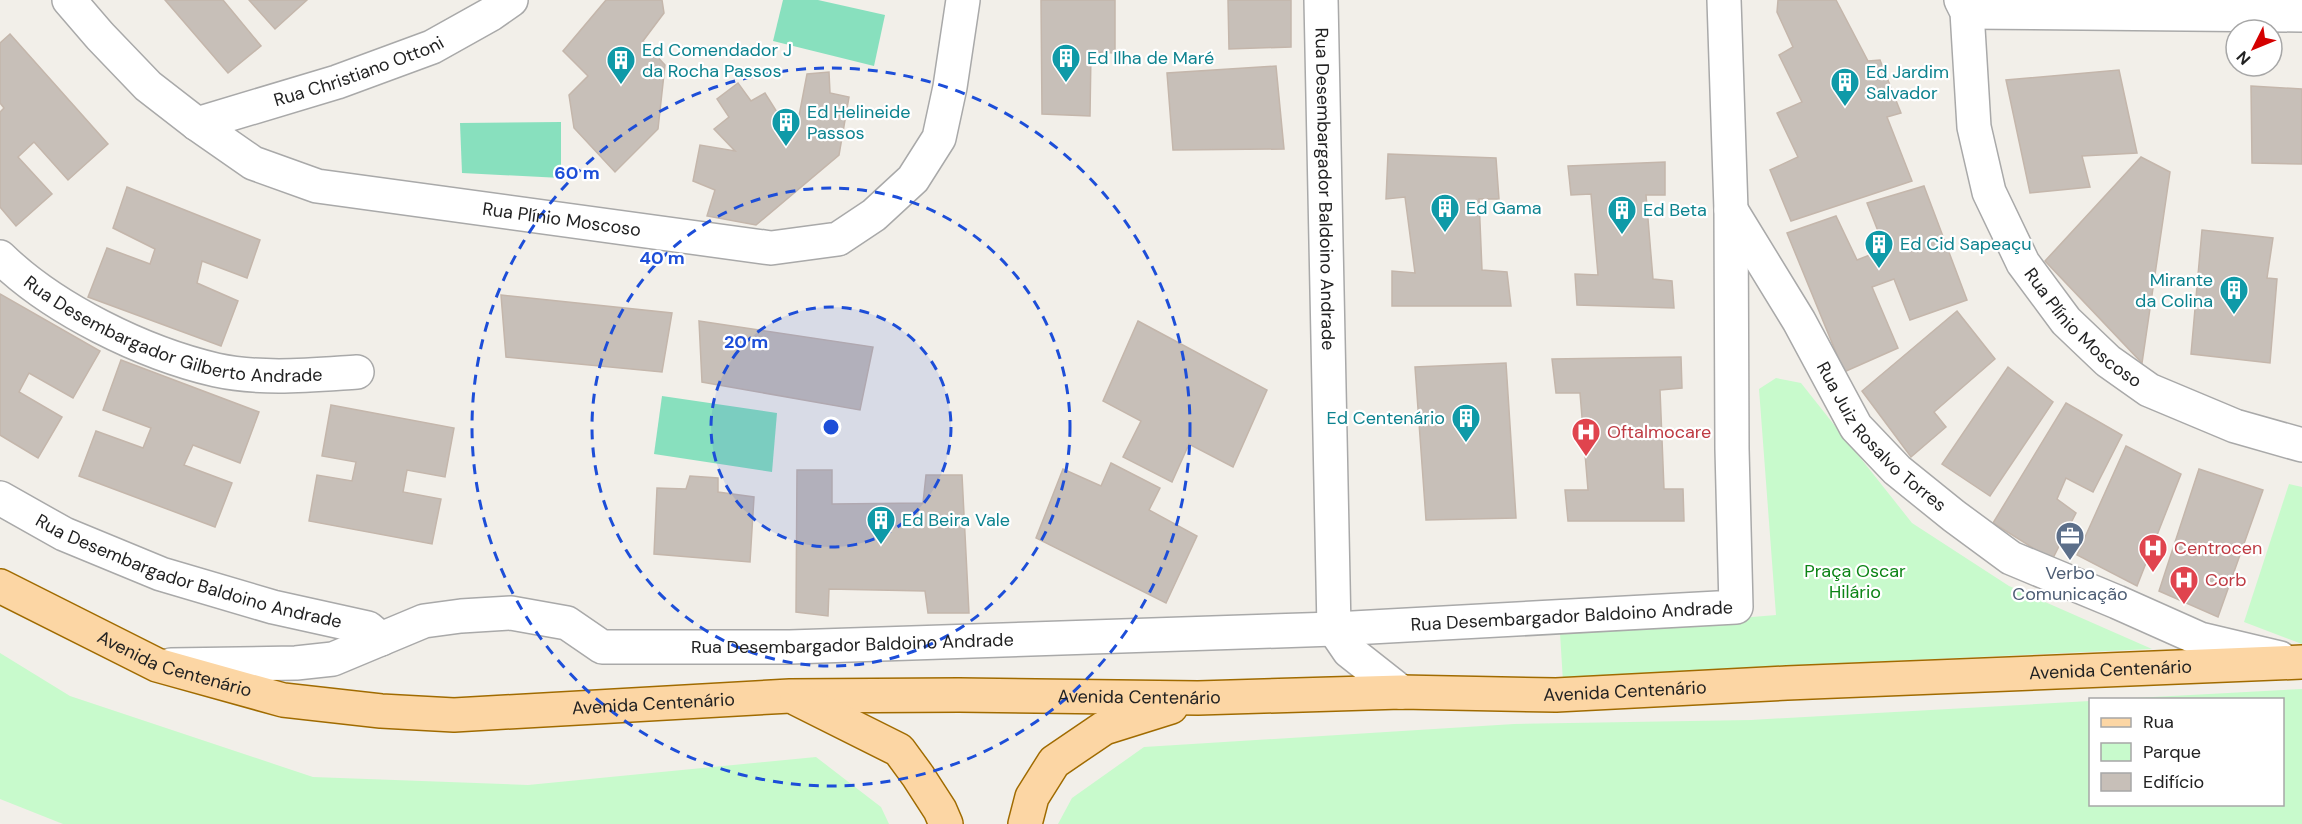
<svg xmlns="http://www.w3.org/2000/svg" width="2302" height="824" viewBox="0 0 2302 824" font-family="'DM Sans',sans-serif">
<style>
.park{fill:#c8facc}
.pitch{fill:#88e0be}
.building{fill:#c7bfb8;stroke:#c4b6ab;stroke-width:1.5}
.lines{fill:none;stroke-linecap:round;stroke-linejoin:round}
.minor-casing{stroke:#a9a9a9;stroke-width:36}
.primary-casing{stroke:#a06b00;stroke-width:36}
.minor{stroke:#fff;stroke-width:33}
.primary{stroke:#fcd6a4;stroke-width:33}
.ring{fill:none;stroke:#1d4ed8;stroke-width:3;stroke-dasharray:10 8}
.labels{text-anchor:middle;dominant-baseline:central;stroke-width:4.5;stroke-linejoin:round;paint-order:stroke}
.culture-label{font-size:18px;fill:#0d838f;stroke:#fff;text-anchor:start}
.street-label{font-size:18px;fill:#222;stroke:#fff}
.health-label{font-size:18px;fill:#be3a42;stroke:#fff;text-anchor:start}
.park-label{font-size:18px;fill:#0c8416;stroke:#fff}
.service-label{font-size:18px;fill:#4e5e75;stroke:#fff}
.centre{fill:#1d4ed8;stroke:#fff;stroke-width:3}
.ring-label{font-size:18px;text-anchor:middle;font-weight:bold;fill:#1d4ed8;stroke:#fff;stroke-width:4.5;stroke-linejoin:round;paint-order:stroke}
</style>
<rect width="100%" height="100%" fill="#f2efe9"/>
<!-- park -->
<g class="park">
<path d="M 1776,378 L 1801,383 L 1912,523 L 2009,586 L 2152,649 L 1779,666 L 1563,682 L 1560,633 L 1776,615 L 1759,389 Z"/>
<path d="M 2289,484 L 2302,487 L 2302,644 L 2244,622 Z"/>
<path d="M 0,653 L 70,696 L 313,777 L 528,785 L 816,757 L 881,807 L 889,824 L 63,824 L 0,799 Z"/>
<path d="M 2302,689 L 2302,824 L 1058,824 L 1072,798 L 1144,747 L 1514,724 L 1751,720 L 2090,701 L 2090,804 L 2282,804 L 2282,700 L 2116,699 Z"/>
</g>
<!-- pitch -->
<g class="pitch">
<path d="M 783,0 L 818,0 L 885,15 L 874,66 L 773,41 Z"/>
<path d="M 561,122 L 561,178 L 462,173 L 460,123 Z"/>
<path d="M 662,396 L 777,413 L 772,472 L 654,454 Z"/>
</g>
<!-- building -->
<g class="building">
<path d="M 165,0 L 223,0 L 261,46 L 228,73 Z"/>
<path d="M 249,0 L 307,0 L 275,29 Z"/>
<path d="M 606,0 L 662,0 L 664,13 L 643,41 L 665,65 L 658,129 L 615,172 L 574,128 L 569,95 L 588,76 L 563,51 Z"/>
<path d="M 1041,0 L 1115,0 L 1115,53 L 1091,52 L 1090,116 L 1042,114 Z"/>
<path d="M 1228,0 L 1291,0 L 1291,47 L 1229,49 Z"/>
<path d="M 1778,0 L 1836,0 L 1868,61 L 1880,60 L 1901,113 L 1887,117 L 1912,181 L 1791,221 L 1770,170 L 1798,157 L 1777,113 L 1802,102 L 1779,55 L 1793,47 L 1777,12 Z"/>
<path d="M 10,34 L 108,144 L 68,180 L 34,142 L 18,157 L 52,194 L 16,226 L 0,207 L 0,112 L 4,108 L 0,103 L 0,43 Z"/>
<path d="M 1276,66 L 1284,149 L 1173,150 L 1167,73 Z"/>
<path d="M 2119,70 L 2137,153 L 2082,156 L 2090,187 L 2030,193 L 2006,80 Z"/>
<path d="M 829,72 L 830,93 L 849,97 L 839,155 L 756,225 L 707,216 L 715,190 L 693,181 L 700,145 L 735,151 L 714,129 L 729,117 L 717,99 L 738,83 L 751,101 L 765,93 L 785,125 L 799,116 L 807,74 Z"/>
<path d="M 2251,86 L 2302,89 L 2302,164 L 2252,163 Z"/>
<path d="M 1388,154 L 1496,158 L 1499,199 L 1479,199 L 1482,270 L 1507,272 L 1511,306 L 1392,306 L 1392,271 L 1415,273 L 1405,197 L 1386,199 Z"/>
<path d="M 2141,157 L 2170,172 L 2142,363 L 2045,261 Z"/>
<path d="M 1665,162 L 1665,195 L 1646,195 L 1653,279 L 1672,281 L 1674,308 L 1577,305 L 1575,274 L 1598,275 L 1591,194 L 1571,195 L 1568,166 Z"/>
<path d="M 1924,186 L 1967,300 L 1910,320 L 1894,279 L 1872,287 L 1898,348 L 1844,372 L 1787,233 L 1836,216 L 1857,260 L 1885,249 L 1867,203 Z"/>
<path d="M 127,187 L 260,240 L 247,278 L 202,261 L 197,283 L 238,301 L 221,346 L 88,297 L 107,248 L 150,264 L 155,249 L 113,228 Z"/>
<path d="M 2202,230 L 2273,238 L 2267,278 L 2277,279 L 2270,363 L 2191,354 Z"/>
<path d="M 0,294 L 100,351 L 73,398 L 29,373 L 19,392 L 62,417 L 38,458 L 0,435 Z"/>
<path d="M 501,295 L 672,313 L 662,372 L 506,357 Z"/>
<path d="M 1957,311 L 1995,359 L 1934,412 L 1946,427 L 1911,457 L 1862,391 Z"/>
<path d="M 699,321 L 873,347 L 860,410 L 702,382 Z"/>
<path d="M 1138,321 L 1267,390 L 1233,467 L 1189,444 L 1172,482 L 1123,457 L 1141,421 L 1103,401 Z"/>
<path d="M 1681,357 L 1682,388 L 1660,390 L 1664,489 L 1683,489 L 1684,521 L 1568,521 L 1565,490 L 1588,490 L 1580,393 L 1556,393 L 1552,359 Z"/>
<path d="M 121,360 L 259,412 L 240,463 L 193,445 L 184,465 L 232,483 L 215,527 L 79,476 L 96,431 L 143,448 L 151,428 L 103,410 Z"/>
<path d="M 1506,363 L 1516,518 L 1426,520 L 1415,367 Z"/>
<path d="M 2008,367 L 2053,402 L 1990,496 L 1942,464 Z"/>
<path d="M 2066,403 L 2122,435 L 2093,492 L 2066,478 L 2057,499 L 2076,513 L 2052,560 L 1993,523 Z"/>
<path d="M 331,405 L 454,428 L 445,477 L 407,470 L 403,492 L 441,499 L 432,544 L 309,521 L 317,475 L 352,481 L 356,462 L 322,456 Z"/>
<path d="M 2126,446 L 2181,474 L 2137,586 L 2077,555 Z"/>
<path d="M 1111,463 L 1160,488 L 1149,510 L 1197,536 L 1166,603 L 1036,538 L 1063,469 L 1101,486 Z"/>
<path d="M 2199,469 L 2263,490 L 2218,617 L 2159,591 Z"/>
<path d="M 797,470 L 832,470 L 832,504 L 923,503 L 926,475 L 962,475 L 969,613 L 928,613 L 925,591 L 829,589 L 828,616 L 796,612 Z"/>
<path d="M 690,476 L 718,478 L 718,492 L 754,497 L 750,562 L 654,554 L 657,488 L 686,489 Z"/>
</g>
<g class="lines">
<!-- minor casing -->
<g class="minor-casing">
<g id="minor">
<path id="s1" d="M 69,0 L 100,36 L 148,86 L 197,124 L 253,163 L 317,186 L 771,248 L 838,239 L 874,215 L 913,179 L 939,138 L 950,87 L 963,0"/>
<path id="s2" d="M 1321,0 L 1334,629 L 1349,651 L 1401,692"/>
<path id="s3" d="M 1961,0 L 1967,12 L 1974,127 L 1989,192 L 2023,263 L 2066,321 L 2108,361 L 2149,390 L 2235,426 L 2302,445"/>
<path d="M 1967,12 L 2302,15"/>
<path id="s4" d="M 197,124 L 337,82 L 432,47 L 491,14 L 511,0"/>
<path id="s5" d="M 1731,210 L 1799,321 L 1856,427 L 1897,470 L 1954,516 L 2011,558 L 2117,602 L 2200,639 L 2280,658"/>
<path id="s6" d="M 0,257 C 53,309 143,353 216,370 C 262,380 311,375 357,372"/>
<path id="s7" d="M 0,498 L 64,534 L 161,574 L 273,607 L 368,628 L 381,639"/>
<path id="s8" d="M 171,665 L 296,663 L 333,659 L 424,621 L 461,616 L 511,613 L 567,623 L 602,647 L 790,647 L 1334,629 L 1736,607 L 1732,449 L 1731,210 L 1724,0"/>
</g>
</g>
<!-- primary casing -->
<g class="primary-casing">
<g id="primary">
<path id="s9" d="M 0,586 L 157,665 L 283,700 L 381,711 L 454,715 L 790,696 L 959,695 L 1198,698 L 1401,692 L 1556,695 L 1787,683 L 2302,662"/>
<path d="M 797,699 L 899,750 L 918,776 L 940,810 L 946,824"/>
<path d="M 1025,824 L 1032,797 L 1054,762 L 1104,728 L 1171,707"/>
</g>
</g>
<!-- minor -->
<use href="#minor" class="minor"/>
<!-- primary -->
<use href="#primary" class="primary"/>
</g>
<!-- distance rings -->
<circle cx="831" cy="427" r="120" fill="#1d4ed8" fill-opacity=".12"/>
<g class="ring">
<circle cx="831" cy="427" r="120"/>
<circle cx="831" cy="427" r="239"/>
<circle cx="831" cy="427" r="359"/>
</g>
<!-- icons -->
<defs>
<g id="building-pin" transform="scale(1.5)"><path d="M0 17L-7.5 6A9.5 9.5 0 1 1 7.5 6Z" fill="#0f9aa8" stroke="#fff"/><path d="M-4-6H4V6H1V3H-1V6H-4ZM-2.5-4.3h1.7v1.8h-1.7ZM.8-4.3h1.7v1.8H.8ZM-2.5-1h1.7V.8h-1.7ZM.8-1h1.7V.8H.8Z" fill="#fff"/></g>
<g id="hospital-pin" transform="scale(1.5)"><path d="M0 17L-7.5 6A9.5 9.5 0 1 1 7.5 6Z" fill="#e0444e" stroke="#fff"/><path d="M-5-5h3v3.5h4V-5h3V5h-3V1.5h-4V5h-3Z" fill="#fff"/></g>
<g id="office-pin" transform="scale(1.5)"><path d="M0 17L-7.5 6A9.5 9.5 0 1 1 7.5 6Z" fill="#5c6f8a" stroke="#fff"/><path d="M-6-3h4V-5.5h4V-3h4V5H-6ZM-1-4.5V-3h2v-1.5ZM-6 0V1H6V0Z" fill="#fff"/></g>
</defs>
<g fill-rule="evenodd">
<use href="#building-pin" x="1066" y="58"/>
<use href="#building-pin" x="621" y="60"/>
<use href="#building-pin" x="1845" y="82"/>
<use href="#building-pin" x="786" y="122"/>
<use href="#building-pin" x="1445" y="208"/>
<use href="#building-pin" x="1622" y="210"/>
<use href="#building-pin" x="1879" y="244"/>
<use href="#building-pin" x="2234" y="290"/>
<use href="#building-pin" x="1466" y="418"/>
<use href="#hospital-pin" x="1586" y="432"/>
<use href="#building-pin" x="881" y="520"/>
<use href="#office-pin" x="2070" y="536"/>
<use href="#hospital-pin" x="2153" y="548"/>
<use href="#hospital-pin" x="2184" y="580"/>
</g>
<g class="labels">
<!-- culture labels -->
<g class="culture-label">
<text x="642" y="50">Ed Comendador J<tspan x="642" dy="21">da Rocha Passos</tspan></text>
<text x="1087" y="58">Ed Ilha de Maré</text>
<text x="1866" y="72">Ed Jardim<tspan x="1866" dy="21">Salvador</tspan></text>
<text x="807" y="112">Ed Helineide<tspan x="807" dy="21">Passos</tspan></text>
<text x="1466" y="208">Ed Gama</text>
<text x="1643" y="210">Ed Beta</text>
<text x="1900" y="244">Ed Cid Sapeaçu</text>
<text x="2213" y="280" text-anchor="end">Mirante<tspan x="2213" dy="21">da Colina</tspan></text>
<text x="1445" y="418" text-anchor="end">Ed Centenário</text>
<text x="902" y="520">Ed Beira Vale</text>
</g>
<!-- street labels -->
<g class="street-label">
<text stroke="none"><textPath href="#s4" startOffset="170">Rua Christiano Ottoni</textPath></text>
<text stroke="none"><textPath href="#s2" startOffset="189">Rua Desembargador Baldoino Andrade</textPath></text>
<text stroke="none"><textPath href="#s1" startOffset="562">Rua Plínio Moscoso</textPath></text>
<text stroke="none"><textPath href="#s6" startOffset="194">Rua Desembargador Gilberto Andrade</textPath></text>
<text stroke="none"><textPath href="#s3" startOffset="363">Rua Plínio Moscoso</textPath></text>
<text stroke="none"><textPath href="#s5" startOffset="274">Rua Juiz Rosalvo Torres</textPath></text>
<text stroke="none"><textPath href="#s7" startOffset="204">Rua Desembargador Baldoino Andrade</textPath></text>
<text stroke="none"><textPath href="#s8" startOffset="1418">Rua Desembargador Baldoino Andrade</textPath></text>
<text stroke="none"><textPath href="#s8" startOffset="698">Rua Desembargador Baldoino Andrade</textPath></text>
<text stroke="none"><textPath href="#s9" startOffset="192">Avenida Centenário</textPath></text>
<text stroke="none"><textPath href="#s9" startOffset="2136">Avenida Centenário</textPath></text>
<text stroke="none"><textPath href="#s9" startOffset="1650">Avenida Centenário</textPath></text>
<text stroke="none"><textPath href="#s9" startOffset="1164">Avenida Centenário</textPath></text>
<text stroke="none"><textPath href="#s9" startOffset="678">Avenida Centenário</textPath></text>
</g>
<!-- health labels -->
<g class="health-label">
<text x="1607" y="432">Oftalmocare</text>
<text x="2174" y="548">Centrocen</text>
<text x="2205" y="580">Corb</text>
</g>
<!-- park labels -->
<g class="park-label">
<text x="1855" y="571">Praça Oscar<tspan x="1855" dy="21">Hilário</tspan></text>
</g>
<!-- service labels -->
<g class="service-label">
<text x="2070" y="573">Verbo<tspan x="2070" dy="21">Comunicação</tspan></text>
</g>
</g>
<circle cx="831" cy="427" r="9" class="centre"/>
<g class="ring-label">
<text x="577" y="179">60 m</text>
<text x="662" y="264">40 m</text>
<text x="746" y="348">20 m</text>
</g>
<!-- legend -->
<rect x="2089" y="698" width="195" height="108" fill="#ffffff" stroke="#a7a7a7" stroke-width="1.5"/>
<rect x="2101" y="718" width="30" height="9" fill="#fcd6a4" stroke="#a7a7a7" stroke-width="1.5"/>
<text x="2143" y="728" font-size="18" fill="#222222">Rua</text>
<rect x="2101" y="743" width="30" height="18" fill="#c8facc" stroke="#a7a7a7" stroke-width="1.5"/>
<text x="2143" y="758" font-size="18" fill="#222222">Parque</text>
<rect x="2101" y="773" width="30" height="18" fill="#c7bfb8" stroke="#a7a7a7" stroke-width="1.5"/>
<text x="2143" y="788" font-size="18" fill="#222222">Edifício</text>
<!-- north arrow -->
<g transform="translate(2254 48) rotate(227)"><circle r="28" fill="#ffffff" stroke="#a7a7a7" stroke-width="1.5"/>
<path d="M0-4.5L10 22L0 15L-10 22Z" fill="#d40000"/>
<text y="-9" font-size="16" font-weight="bold" text-anchor="middle" fill="#222222">N</text>
</g>
</svg>
